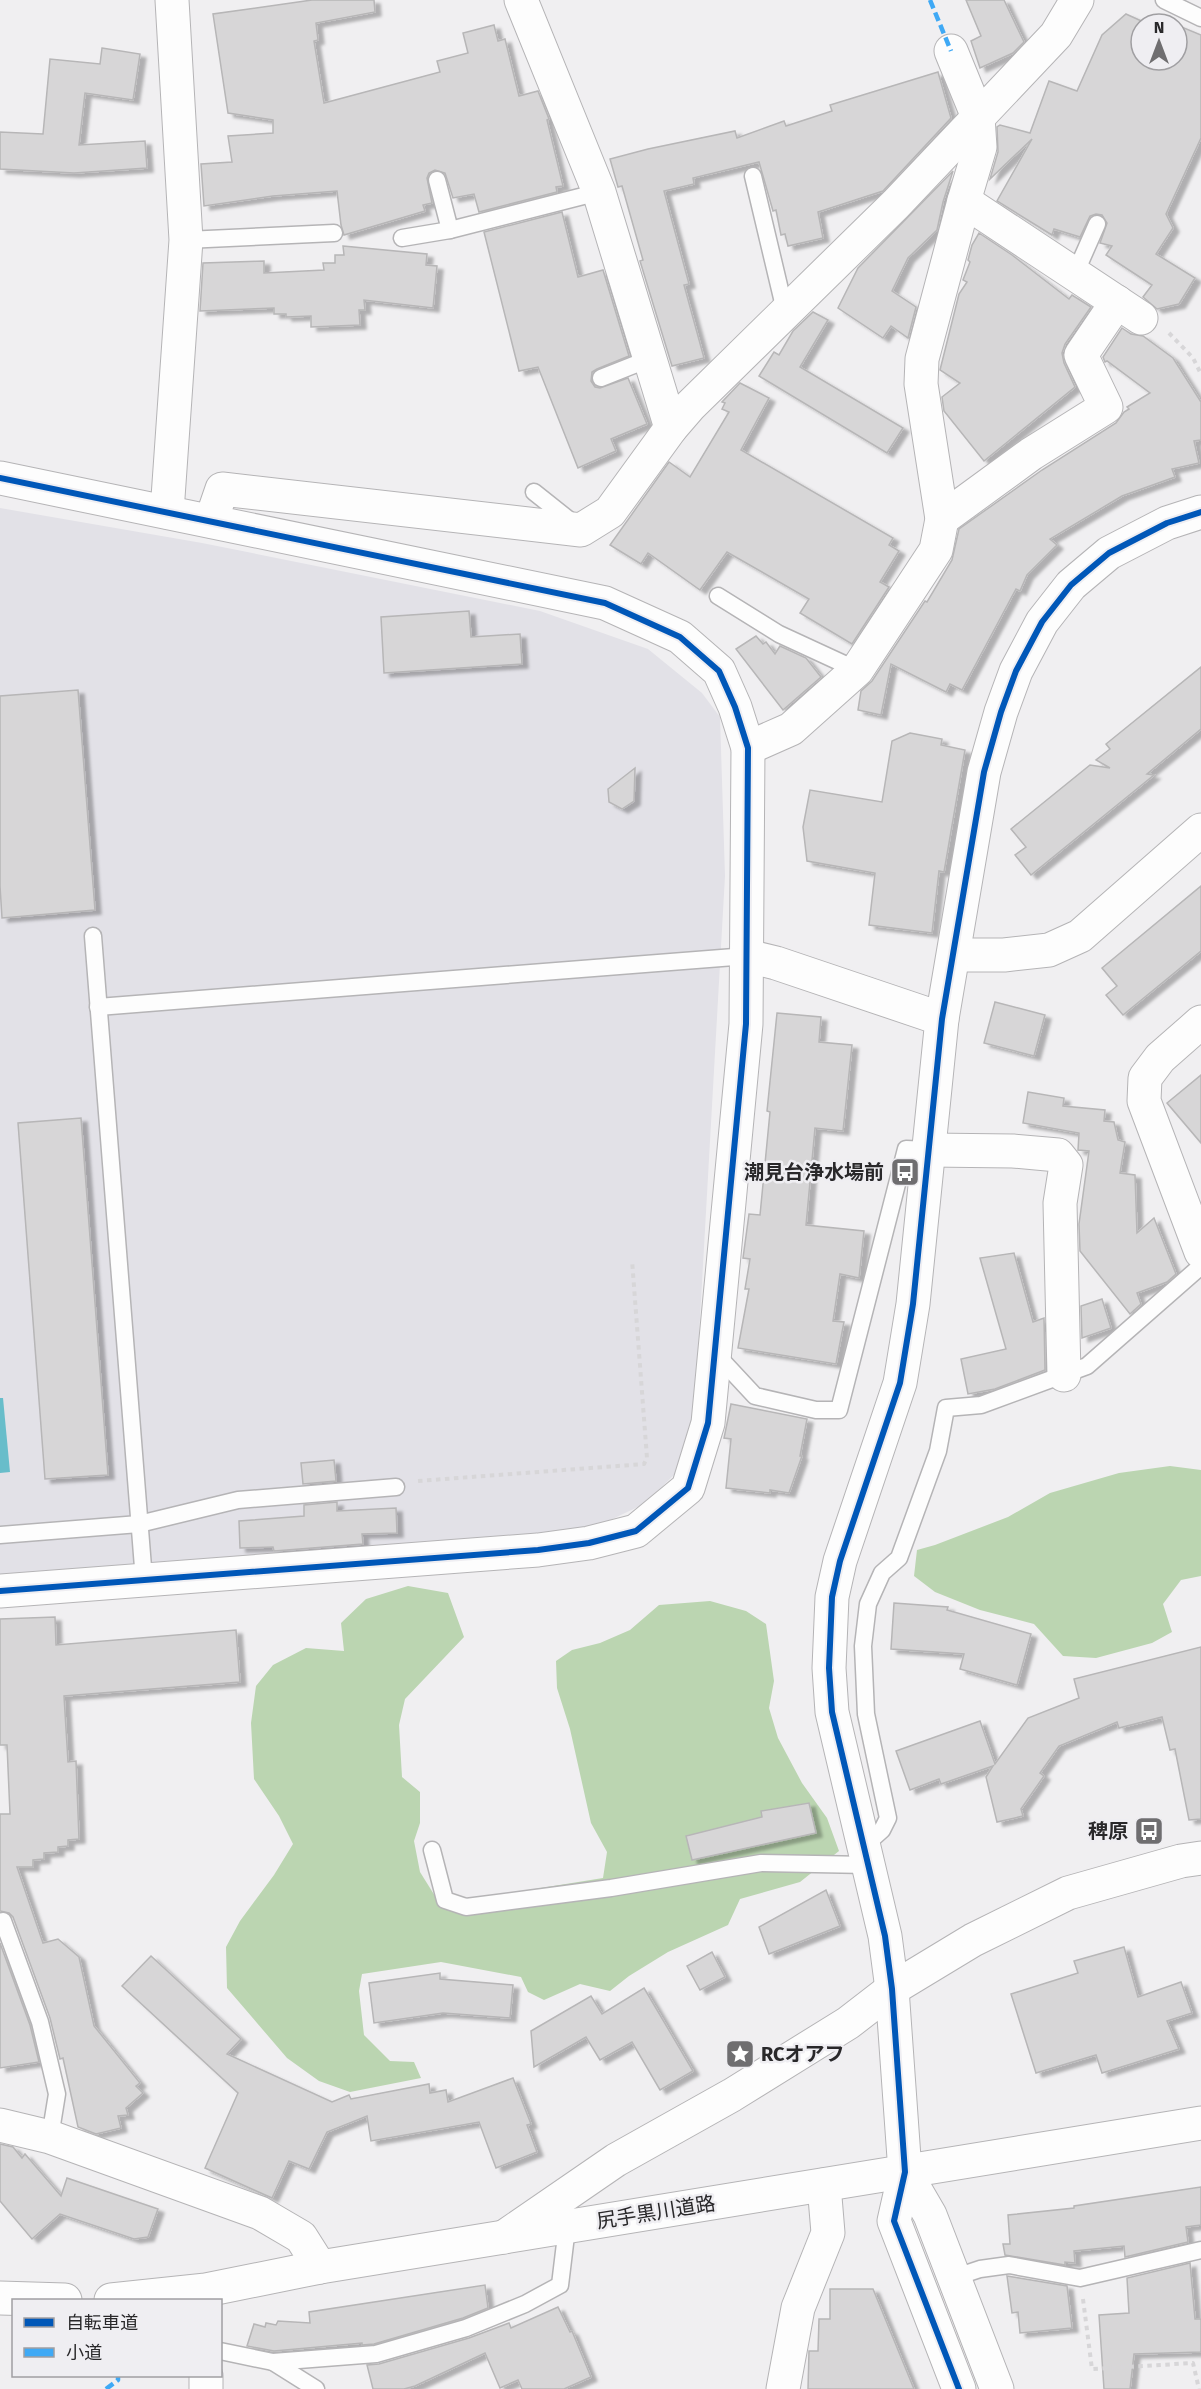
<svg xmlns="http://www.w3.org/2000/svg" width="1201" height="2389" viewBox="0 0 1201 2389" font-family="'Fira Sans','Noto Sans JP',sans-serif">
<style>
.built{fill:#e2e1e7}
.forest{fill:#bbd5b1}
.water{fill:#68bdca}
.building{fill:#d7d6d7;stroke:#b7b6b7;stroke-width:1.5;filter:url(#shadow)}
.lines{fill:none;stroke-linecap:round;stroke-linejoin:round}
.service-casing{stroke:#b5b4b6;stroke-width:19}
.minor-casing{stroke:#b5b4b6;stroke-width:35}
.tertiary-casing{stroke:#b5b4b6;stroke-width:35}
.primary-casing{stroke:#b5b4b6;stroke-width:35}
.path{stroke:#d7d6d8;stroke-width:4;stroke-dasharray:4.5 4.5;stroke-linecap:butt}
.service{stroke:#fdfdfd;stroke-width:16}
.minor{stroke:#fdfdfd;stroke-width:33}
.tertiary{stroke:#fdfdfd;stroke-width:33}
.primary{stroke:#fdfdfd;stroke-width:33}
.quiet{stroke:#3fa9f5;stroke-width:4.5;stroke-dasharray:9 4.5;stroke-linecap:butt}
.cycleway-casing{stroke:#efeef2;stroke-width:10}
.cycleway{stroke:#0057b8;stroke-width:6}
.labels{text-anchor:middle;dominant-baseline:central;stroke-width:5;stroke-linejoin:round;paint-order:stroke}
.poi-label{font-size:20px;font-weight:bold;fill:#29282a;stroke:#efeef2;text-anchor:end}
.street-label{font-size:20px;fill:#29282a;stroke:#efeef2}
</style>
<defs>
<filter id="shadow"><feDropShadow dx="6" dy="4" stdDeviation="1.5" flood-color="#0004"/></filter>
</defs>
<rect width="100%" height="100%" fill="#f0eff1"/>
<!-- built -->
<path class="built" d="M 0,508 L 202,543 L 540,611 L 648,649 L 702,693 L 720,717 L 725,876 L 694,1424 L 675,1474 L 644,1504 L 585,1532 L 0,1575 Z"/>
<!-- forest -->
<g class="forest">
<path d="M 1170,1466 L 1201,1470 L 1201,1576 L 1181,1580 L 1163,1604 L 1172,1632 L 1152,1643 L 1096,1658 L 1063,1656 L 1034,1624 L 980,1610 L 935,1592 L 914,1576 L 917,1550 L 935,1545 L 1008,1517 L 1050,1493 L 1119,1473 Z"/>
<path d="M 408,1586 L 448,1593 L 464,1637 L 405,1699 L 399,1725 L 402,1777 L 420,1792 L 420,1823 L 414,1841 L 420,1872 L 440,1904 L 603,1878 L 607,1852 L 591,1823 L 570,1729 L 557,1688 L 556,1661 L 572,1650 L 600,1643 L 630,1630 L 659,1605 L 710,1601 L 746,1611 L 766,1624 L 774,1681 L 769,1708 L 778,1738 L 802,1783 L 827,1818 L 839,1851 L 800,1882 L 740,1899 L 728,1925 L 668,1952 L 629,1976 L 610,1991 L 580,1984 L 544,2000 L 528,1992 L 521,1977 L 441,1962 L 362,1974 L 359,1991 L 364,2035 L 390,2061 L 414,2062 L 421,2078 L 350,2092 L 319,2081 L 287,2058 L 227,1988 L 226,1947 L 240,1921 L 274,1875 L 293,1844 L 279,1816 L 254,1779 L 251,1723 L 256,1686 L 273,1665 L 306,1648 L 344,1651 L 341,1623 L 366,1599 Z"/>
</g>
<!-- water -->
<path class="water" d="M 0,1398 L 3,1398 L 10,1472 L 0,1473 Z"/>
<!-- building -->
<g class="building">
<path d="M 312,0 L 374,0 L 375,12 L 316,23 L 318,40 L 314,41 L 324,103 L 440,72 L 437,61 L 468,53 L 463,33 L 494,25 L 498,41 L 505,39 L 519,96 L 538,91 L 549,119 L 547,120 L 563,186 L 556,187 L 557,192 L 479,212 L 474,194 L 453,198 L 445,173 L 435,170 L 429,173 L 427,178 L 432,203 L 423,205 L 425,211 L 344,235 L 341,225 L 337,191 L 273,196 L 204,206 L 201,164 L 232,162 L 228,136 L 273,133 L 273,120 L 228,113 L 213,14 Z"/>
<path d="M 966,0 L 1004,0 L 1024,42 L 1013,53 L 980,68 L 971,41 L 981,36 Z"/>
<path d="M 1126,14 L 1148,24 L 1141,24 L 1141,60 L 1177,60 L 1177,25 L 1201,35 L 1201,138 L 1166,214 L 1173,228 L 1156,254 L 1195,278 L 1179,304 L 1157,309 L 1143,297 L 1152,285 L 1106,255 L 1112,246 L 1100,243 L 1107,223 L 1102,215 L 1096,214 L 1090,216 L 1080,237 L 1054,229 L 1052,235 L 997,201 L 1032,139 L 990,179 L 998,152 L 997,127 L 1000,125 L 1030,133 L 1049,81 L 1077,91 L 1102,35 Z"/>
<path d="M 102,48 L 140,54 L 133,100 L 85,93 L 79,145 L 145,141 L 147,168 L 74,173 L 0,169 L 0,132 L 43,134 L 50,59 L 100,64 Z"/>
<path d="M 938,72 L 951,118 L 883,191 L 818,212 L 823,238 L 788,246 L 785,234 L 781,235 L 776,210 L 773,211 L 759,162 L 693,178 L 694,184 L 664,191 L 689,284 L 684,285 L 704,358 L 672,366 L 640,261 L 643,260 L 622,186 L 618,187 L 610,159 L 648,149 L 735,131 L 737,138 L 784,121 L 786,126 L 832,111 L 830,105 Z"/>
<path d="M 953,171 L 943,202 L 937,230 L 908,258 L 892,291 L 916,307 L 908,338 L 891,326 L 883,338 L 838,308 L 858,268 Z"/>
<path d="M 562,212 L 578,277 L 603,270 L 629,356 L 597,369 L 592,372 L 591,381 L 595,387 L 600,388 L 628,378 L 647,424 L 611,439 L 616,451 L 578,468 L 538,367 L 519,371 L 484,232 Z"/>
<path d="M 979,233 L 1012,255 L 1069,299 L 1072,295 L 1091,307 L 1065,344 L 1062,353 L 1064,363 L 1075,387 L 984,461 L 944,411 L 942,397 L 960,383 L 940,370 L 959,294 L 967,282 L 963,280 L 970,262 L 968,260 L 972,245 Z"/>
<path d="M 343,246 L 427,254 L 426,265 L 437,266 L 433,308 L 364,300 L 365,310 L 359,310 L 360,325 L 311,327 L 311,316 L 286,317 L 286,314 L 274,314 L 274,308 L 200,311 L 203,263 L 264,261 L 264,273 L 324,270 L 323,263 L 335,263 L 335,255 L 344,255 Z"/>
<path d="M 813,312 L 828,320 L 800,367 L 903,428 L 887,453 L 759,376 L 774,352 L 779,355 L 793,331 Z"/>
<path d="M 1122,328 L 1131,334 L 1143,336 L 1173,358 L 1201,402 L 1201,440 L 1194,441 L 1199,463 L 1172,469 L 1175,477 L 1122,496 L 1050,539 L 1057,545 L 1027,575 L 1020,591 L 1016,589 L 962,690 L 950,684 L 946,692 L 891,664 L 881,715 L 858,710 L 861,691 L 872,681 L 925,601 L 927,602 L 952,560 L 959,529 L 1042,470 L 1116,423 L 1124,412 L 1129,409 L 1127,407 L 1150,393 L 1107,361 L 1105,362 L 1103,357 Z"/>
<path d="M 740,383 L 769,398 L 741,450 L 893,538 L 889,545 L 899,551 L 880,582 L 889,587 L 852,644 L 800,613 L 809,599 L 727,552 L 700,590 L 648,553 L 641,564 L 610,545 L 669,462 L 690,477 L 729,412 L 722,409 L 725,403 L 722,402 Z"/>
<path d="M 469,611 L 471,637 L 520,634 L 522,664 L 384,673 L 381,617 Z"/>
<path d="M 756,636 L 763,644 L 766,642 L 775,654 L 780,646 L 806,658 L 821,677 L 783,710 L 736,649 Z"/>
<path d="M 1201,667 L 1201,729 L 1147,774 L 1154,775 L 1031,875 L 1015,855 L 1026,847 L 1011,829 L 1090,765 L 1110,768 L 1096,760 L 1110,749 L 1106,744 Z"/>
<path d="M 78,690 L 95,910 L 2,918 L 0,886 L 0,696 Z"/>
<path d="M 910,733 L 942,739 L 941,745 L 965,750 L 944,872 L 939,871 L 932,933 L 869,925 L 875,873 L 807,861 L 803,827 L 810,790 L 882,802 L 892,741 Z"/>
<path d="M 635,768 L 634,801 L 622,809 L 609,802 L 608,789 Z"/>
<path d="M 1201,886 L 1201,951 L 1123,1015 L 1106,995 L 1117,986 L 1102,968 Z"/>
<path d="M 995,1002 L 1045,1015 L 1034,1056 L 984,1043 Z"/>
<path d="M 777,1013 L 821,1017 L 819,1042 L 852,1045 L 843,1131 L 815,1128 L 806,1225 L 864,1231 L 859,1278 L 840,1274 L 833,1321 L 844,1322 L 836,1364 L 738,1348 L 749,1289 L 745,1289 L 750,1259 L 743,1258 L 749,1214 L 760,1215 L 770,1112 L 767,1111 Z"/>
<path d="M 1201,1075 L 1201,1143 L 1167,1103 Z"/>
<path d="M 1028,1092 L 1064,1098 L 1063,1106 L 1105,1110 L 1104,1121 L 1114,1122 L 1118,1140 L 1125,1142 L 1120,1173 L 1135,1175 L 1137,1233 L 1154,1218 L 1176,1274 L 1167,1282 L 1137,1293 L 1141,1304 L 1130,1314 L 1080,1251 L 1079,1224 L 1089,1151 L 1078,1150 L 1079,1133 L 1023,1123 Z"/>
<path d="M 81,1118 L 108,1475 L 45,1479 L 18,1123 Z"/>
<path d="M 1014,1253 L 1033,1322 L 1044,1318 L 1045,1370 L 995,1389 L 968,1394 L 961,1359 L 1006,1349 L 980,1258 Z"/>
<path d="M 1102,1299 L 1111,1328 L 1082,1338 L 1081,1306 Z"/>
<path d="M 731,1404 L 807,1419 L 800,1456 L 802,1456 L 789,1493 L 770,1490 L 770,1493 L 726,1488 L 731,1439 L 724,1438 Z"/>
<path d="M 334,1460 L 336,1481 L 303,1484 L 301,1463 Z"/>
<path d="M 337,1502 L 337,1511 L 396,1508 L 397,1533 L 362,1534 L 363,1544 L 274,1551 L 273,1547 L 240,1548 L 239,1521 L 304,1516 L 304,1505 Z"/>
<path d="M 894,1603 L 948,1607 L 947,1610 L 1031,1634 L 1017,1685 L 960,1669 L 964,1654 L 891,1649 Z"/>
<path d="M 55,1617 L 56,1645 L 236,1630 L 240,1682 L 64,1696 L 68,1762 L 76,1761 L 79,1839 L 68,1840 L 68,1846 L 58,1847 L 58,1852 L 44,1853 L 44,1859 L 33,1860 L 33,1867 L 17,1867 L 43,1943 L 58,1939 L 79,1957 L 94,2026 L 140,2083 L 136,2086 L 143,2093 L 126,2108 L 128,2115 L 118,2116 L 121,2128 L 96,2134 L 78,2127 L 63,2058 L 60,2059 L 50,2018 L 13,1917 L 9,1913 L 0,1911 L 0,1814 L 10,1814 L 7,1745 L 0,1745 L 0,1619 Z"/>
<path d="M 1201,1647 L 1201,1819 L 1189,1820 L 1175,1749 L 1170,1750 L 1162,1717 L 1119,1728 L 1117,1722 L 1059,1746 L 1040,1773 L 1044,1776 L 1021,1809 L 1023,1816 L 997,1822 L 986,1777 L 993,1766 L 941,1784 L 939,1779 L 910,1790 L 896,1751 L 980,1721 L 995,1764 L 1028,1718 L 1079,1698 L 1074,1679 Z"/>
<path d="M 809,1803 L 816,1833 L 692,1860 L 686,1836 L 762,1817 L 761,1811 Z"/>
<path d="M 826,1890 L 840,1926 L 769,1954 L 759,1927 Z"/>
<path d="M 0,1943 L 30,2025 L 39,2062 L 0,2068 Z"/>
<path d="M 1124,1947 L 1138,1997 L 1181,1982 L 1192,2013 L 1167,2021 L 1179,2049 L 1102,2073 L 1096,2055 L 1036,2073 L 1011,1994 L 1078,1973 L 1074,1961 Z"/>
<path d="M 712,1952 L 725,1977 L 700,1990 L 687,1966 Z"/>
<path d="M 151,1956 L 241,2039 L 227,2054 L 332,2102 L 349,2095 L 351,2099 L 429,2084 L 430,2093 L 446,2090 L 448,2102 L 513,2078 L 531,2124 L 527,2125 L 537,2152 L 496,2168 L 479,2122 L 371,2141 L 367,2116 L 327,2132 L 309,2169 L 289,2161 L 272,2198 L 205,2168 L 238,2093 L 122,1986 Z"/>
<path d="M 440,1973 L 440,1979 L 513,1985 L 510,2018 L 443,2013 L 374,2023 L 369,1983 Z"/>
<path d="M 644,1988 L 693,2071 L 660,2090 L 632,2042 L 600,2060 L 586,2037 L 534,2067 L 531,2031 L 591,1996 L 602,2014 Z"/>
<path d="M 0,2144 L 13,2147 L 22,2158 L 25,2154 L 61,2196 L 67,2178 L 158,2209 L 148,2237 L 134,2239 L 60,2214 L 32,2239 L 0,2201 Z"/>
<path d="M 1201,2187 L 1201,2225 L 1186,2227 L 1188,2242 L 1125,2257 L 1124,2246 L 1074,2251 L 1075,2263 L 1065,2262 L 1065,2265 L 1005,2255 L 1003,2244 L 1010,2244 L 1008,2215 L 1074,2208 L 1074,2206 Z"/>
<path d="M 1190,2263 L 1195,2319 L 1201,2319 L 1201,2352 L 1134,2354 L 1130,2389 L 1104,2389 L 1099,2315 L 1129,2313 L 1127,2278 Z"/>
<path d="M 1007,2276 L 1067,2286 L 1072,2328 L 1020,2333 L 1018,2312 L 1012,2313 Z"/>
<path d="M 485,2285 L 488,2308 L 463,2318 L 374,2344 L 362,2345 L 362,2343 L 274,2351 L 247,2346 L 254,2324 L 265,2327 L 266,2323 L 276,2325 L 278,2321 L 310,2323 L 309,2312 Z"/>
<path d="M 830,2289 L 873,2289 L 914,2389 L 808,2389 L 809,2351 L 818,2351 L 819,2319 L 830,2319 Z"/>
<path d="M 558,2307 L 570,2332 L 572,2331 L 591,2377 L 564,2389 L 522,2389 L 518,2380 L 500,2388 L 485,2353 L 415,2386 L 404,2389 L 373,2389 L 367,2365 L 379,2364 L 469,2338 L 509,2323 L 511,2328 Z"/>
</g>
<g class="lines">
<!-- service casing -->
<g class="service-casing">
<g id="service">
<path d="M 1164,0 L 1201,18"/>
<path d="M 753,176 L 786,315"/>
<path d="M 437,180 L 450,230"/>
<path d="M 402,238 L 450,230 L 599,192"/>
<path d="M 186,240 L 334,233"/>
<path d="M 1075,274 L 1097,224"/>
<path d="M 601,378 L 649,359"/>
<path d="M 534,492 L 573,523"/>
<path d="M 718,596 L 779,634 L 857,670"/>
<path d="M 93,936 L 144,1580"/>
<path d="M 98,1007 L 747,956"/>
<path d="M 714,1352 L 755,1396 L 816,1410 L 839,1410 L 906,1149 L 929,1150"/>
<path d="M 0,1535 L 139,1524 L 238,1500 L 396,1487"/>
<path d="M 864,1846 L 882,1830 L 888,1818 L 866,1714 L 863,1646 L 868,1604 L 882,1573 L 899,1558 L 938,1451 L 946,1408 L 981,1405 L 1087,1366 L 1201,1266"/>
<path d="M 432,1850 L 445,1900 L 466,1907 L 611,1888 L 761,1863 L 868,1865"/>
<path d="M 3,1921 L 40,2022 L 57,2094 L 50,2137"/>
<path d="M 953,2278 L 980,2269 L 1009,2265 L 1080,2278 L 1201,2250"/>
<path d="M 220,2351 L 273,2362 L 376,2354 L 466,2328 L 525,2304 L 560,2285 L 567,2227"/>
<path d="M 273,2362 L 316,2389"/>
</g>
</g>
<!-- minor casing -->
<g class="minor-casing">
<g id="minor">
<path d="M 521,0 L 599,192 L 671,428"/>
<path d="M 964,201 L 1141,318"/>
<path d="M 0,478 L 605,603 L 680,637 L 719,671 L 735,707 L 748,748 L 746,1024 L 708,1423 L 688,1488 L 636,1531 L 589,1543 L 538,1550 L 0,1591"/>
<path d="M 167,512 L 186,240 L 172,0"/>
<path d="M 942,519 L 1031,454 L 1106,407 L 1081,355 L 1117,302"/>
<path d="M 211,521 L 222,489 L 581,530 L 610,512 L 671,428 L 690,406 L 896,204 L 1056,35 L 1077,0"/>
<path d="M 748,748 L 791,729 L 857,670 L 936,550 L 942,519 L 921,384 L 922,359 L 964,201 L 980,147 L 978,117 L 951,51"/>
<path d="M 954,955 L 1004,955 L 1049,950 L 1080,936 L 1201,830"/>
<path d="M 747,956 L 776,963 L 942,1019"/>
<path d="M 1201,1022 L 1160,1058 L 1145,1078 L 1144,1101 L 1201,1252"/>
<path d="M 929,1150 L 1013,1151 L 1058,1155 L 1066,1165 L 1060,1203 L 1064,1375"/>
<path d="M 0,2125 L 50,2137 L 260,2213 L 301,2237 L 320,2267"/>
<path d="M 206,2389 L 206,2376"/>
<path d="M 783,2389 L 798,2308 L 828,2233 L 824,2185"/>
</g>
</g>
<!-- tertiary casing -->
<g class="tertiary-casing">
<g id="tertiary">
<path d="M 905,2172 L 930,2215 L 997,2389"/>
<path d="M 504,2237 L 616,2160 L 732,2095 L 848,2023 L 892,1989 L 973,1940 L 1068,1893 L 1181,1861 L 1201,1858"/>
<path d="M 959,2389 L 894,2221 L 905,2172 L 892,1989 L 885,1936 L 832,1712 L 829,1668 L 832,1597 L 840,1561 L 900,1383 L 913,1304 L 942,1019 L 984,772 L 1001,712 L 1016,671 L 1042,622 L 1071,585 L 1109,553 L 1167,523 L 1201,512"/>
</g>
</g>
<!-- primary casing -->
<g class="primary-casing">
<g id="primary">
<path d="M 0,2298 L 65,2300"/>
<path d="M 111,2300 L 206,2290 L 320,2267 L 1201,2123"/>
</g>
</g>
<!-- path -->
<g class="path">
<path d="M 1169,333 L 1193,358 L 1201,374"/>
<path d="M 418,1481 L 644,1464 L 647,1458 L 632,1260"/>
<path d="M 1083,2299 L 1092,2369 L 1193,2363 L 1199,2389"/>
</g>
<!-- service -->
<use href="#service" class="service"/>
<!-- minor -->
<use href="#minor" class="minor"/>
<!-- tertiary -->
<use href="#tertiary" class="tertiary"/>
<!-- primary -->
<use href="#primary" class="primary"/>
<!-- quiet -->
<g class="quiet">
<path d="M 930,0 L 951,51"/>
<path d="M 106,2389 L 118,2380 L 118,2376"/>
</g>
<!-- cycleway casing -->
<g class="cycleway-casing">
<g id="cycleway">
<path d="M 0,478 L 605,603 L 680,637 L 719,671 L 735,707 L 748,748 L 746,1024 L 708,1423 L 688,1488 L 636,1531 L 589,1543 L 538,1550 L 0,1591"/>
<path d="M 959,2389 L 894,2221 L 905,2172 L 892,1989 L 885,1936 L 832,1712 L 829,1668 L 832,1597 L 840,1561 L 900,1383 L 913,1304 L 942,1019 L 984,772 L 1001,712 L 1016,671 L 1042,622 L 1071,585 L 1109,553 L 1167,523 L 1201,512"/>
</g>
</g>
<!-- cycleway -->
<use href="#cycleway" class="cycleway"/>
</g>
<!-- icons -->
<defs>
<g id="bus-square" transform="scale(1.5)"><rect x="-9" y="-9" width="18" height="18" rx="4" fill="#6f6e70" stroke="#efeef2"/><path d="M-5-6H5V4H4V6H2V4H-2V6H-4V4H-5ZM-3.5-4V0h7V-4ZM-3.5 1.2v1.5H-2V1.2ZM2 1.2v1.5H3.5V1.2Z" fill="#fff"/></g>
<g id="sight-square" transform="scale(1.5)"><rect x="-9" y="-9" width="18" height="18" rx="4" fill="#6f6e70" stroke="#efeef2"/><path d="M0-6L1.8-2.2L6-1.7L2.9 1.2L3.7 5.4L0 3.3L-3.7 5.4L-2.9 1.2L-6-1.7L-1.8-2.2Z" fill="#fff"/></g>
</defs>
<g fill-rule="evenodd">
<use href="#bus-square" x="905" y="1172"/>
<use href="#bus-square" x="1149" y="1831"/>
<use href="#sight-square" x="740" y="2054"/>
</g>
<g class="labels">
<!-- poi labels -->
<g class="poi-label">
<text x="884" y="1172">潮見台浄水場前</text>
<text x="1128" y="1831">稗原</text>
<text x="761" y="2054" text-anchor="start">RCオアフ</text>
</g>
<!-- street labels -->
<g class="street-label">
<text transform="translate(656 2212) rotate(-9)">尻手黒川道路</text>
</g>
</g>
<!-- legend -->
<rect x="12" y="2299" width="210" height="78" fill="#efeef2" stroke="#a09fa2" stroke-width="1.5"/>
<rect x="24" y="2318" width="30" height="9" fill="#0057b8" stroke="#a09fa2" stroke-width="1.5"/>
<text x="66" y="2329" font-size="18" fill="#29282a">自転車道</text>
<rect x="24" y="2348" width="30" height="9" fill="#3fa9f5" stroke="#a09fa2" stroke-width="1.5"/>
<text x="66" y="2359" font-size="18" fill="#29282a">小道</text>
<!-- north arrow -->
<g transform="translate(1159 42)"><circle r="28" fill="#efeef2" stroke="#a09fa2" stroke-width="1.5"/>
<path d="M0-4.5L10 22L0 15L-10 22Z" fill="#6f6e70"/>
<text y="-9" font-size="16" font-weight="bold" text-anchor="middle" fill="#29282a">N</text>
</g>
</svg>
